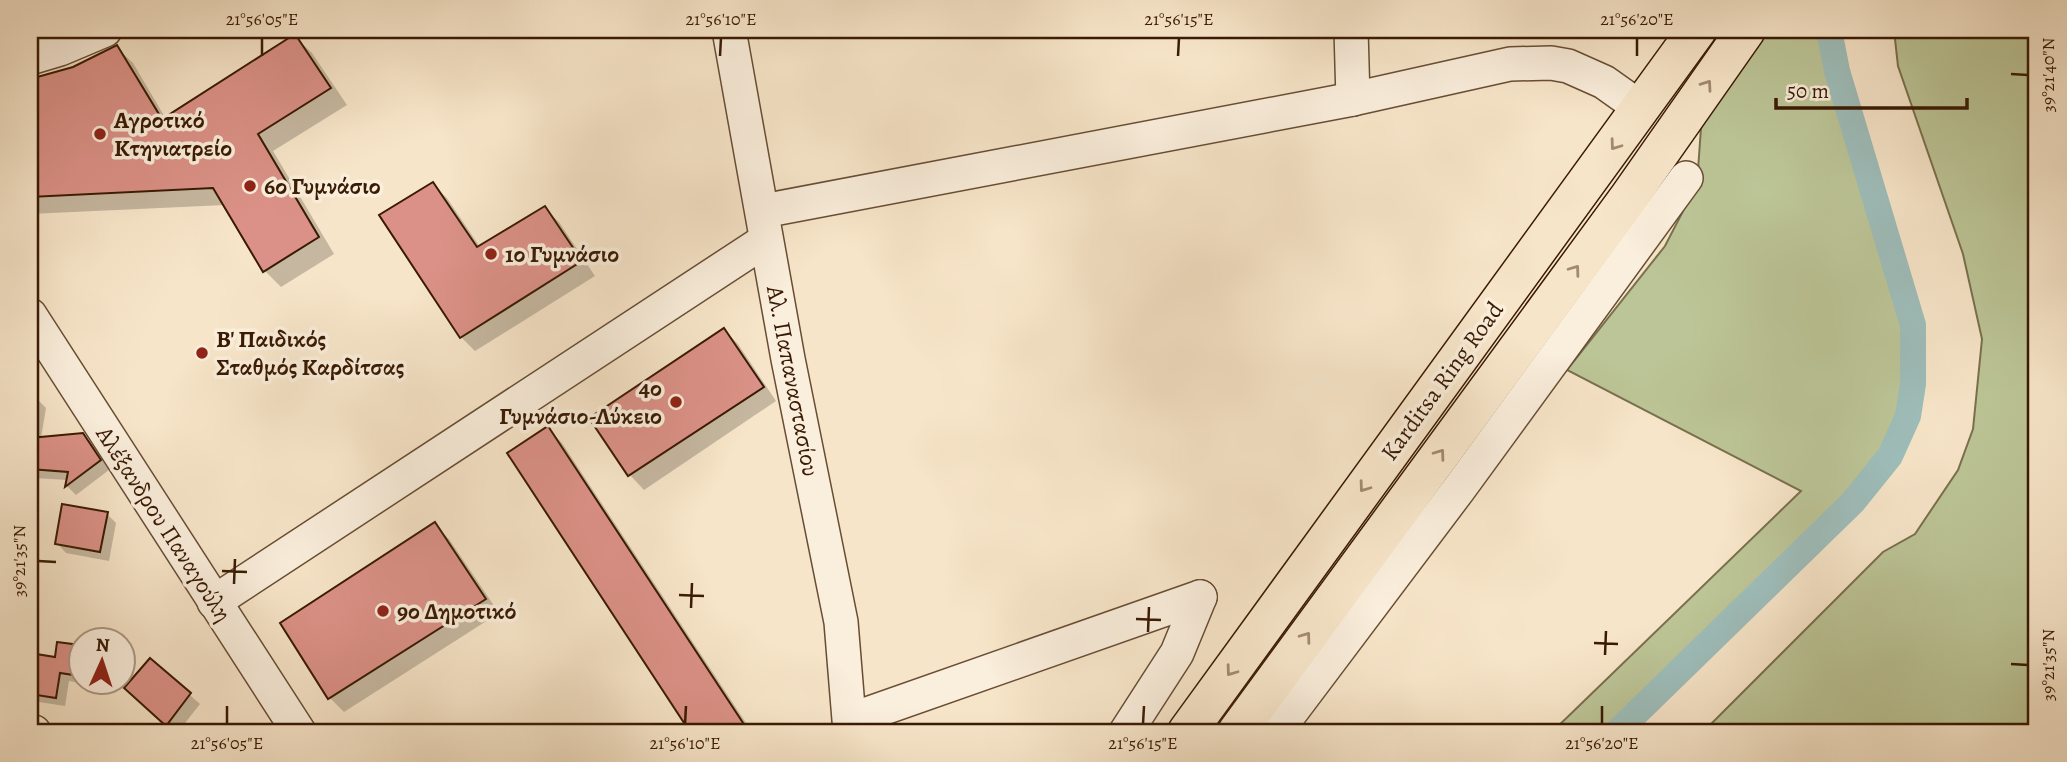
<svg xmlns="http://www.w3.org/2000/svg" width="2067" height="762" viewBox="0 0 2067 762" font-family="Alegreya,serif">
<style>
.green{fill:#bcc597;stroke:#7a704d;stroke-width:2}
.shadow{fill:#0003}
.lines{fill:none;stroke-linecap:round;stroke-linejoin:round}
.canal{stroke:#9ebebb;stroke-width:26}
.building{fill:#db9187;stroke:#391a03;stroke-width:2}
.minor-casing{stroke:#684d34;stroke-width:36}
.major-casing{stroke:#391a03;stroke-width:41}
.minor{stroke:#faeedc;stroke-width:33}
.major{stroke:#f7e5c9;stroke-width:38}
.oneway{stroke:#a28a70}
.ticks{fill:none;stroke:#391a03;stroke-width:2.5}
.poi-dot{fill:#8f2418;stroke:#faeedc;stroke-width:2.5}
.labels{text-anchor:middle;dominant-baseline:central;stroke-width:7;stroke-linejoin:round;paint-order:stroke}
.poi-label{font-size:24px;font-weight:bold;fill:#391a03;stroke:#faeedc;text-anchor:start}
.street-label{font-size:24px;fill:#391a03;stroke:#faeedc}
.neatline{fill:none;stroke:#391a03;stroke-width:2.5}
.ticks-label{font-size:18px;text-anchor:middle;fill:#391a03}
</style>
<rect width="100%" height="100%" fill="#f7e5c9"/>
<filter id="stains"><feTurbulence type="fractalNoise" baseFrequency=".00286" numOctaves="4"/><feColorMatrix values="0 0 0 0 .2 0 0 0 0 .09 0 0 0 0 .02 0 0 0 .5 -.17"/></filter>
<radialGradient id="worn" r=".72"><stop offset=".6" stop-color="#630" stop-opacity="0"/><stop offset="1" stop-color="#630" stop-opacity=".3"/></radialGradient>
<!-- green -->
<g class="green">
<path d="M 1763,30 L 1824,30 L 1822,36 L 1908,326 L 1905,382 L 1900,411 L 1878,460 L 1831,516 L 1606,732 L 1552,732 L 1801,491 L 1567,370 L 1665,246 L 1697,184 L 1702,114 Z"/>
<path d="M 1894,30 L 2037,30 L 2037,732 L 1703,732 L 1883,552 L 1915,534 L 1958,470 L 1973,429 L 1982,339 L 1963,254 L 1898,66 Z"/>
</g>
<!-- shadow -->
<g class="shadow">
<path d="M 295,37 L 312,53 L 347,105 L 273,151 L 334,254 L 281,287 L 264,270 L 225,205 L 30,214 L 30,81 L 73,69 L 116,47 L 133,63 L 166,119 Z"/>
<path d="M 432,184 L 447,198 L 480,247 L 544,208 L 559,222 L 595,276 L 475,351 L 461,337 Z"/>
<path d="M 724,330 L 738,344 L 776,401 L 644,490 L 630,475 L 592,419 Z"/>
<path d="M 30,398 L 38,400 L 46,408 L 41,438 L 82,435 L 92,444 L 109,470 L 76,495 L 67,486 L 68,480 L 34,478 L 30,474 Z"/>
<path d="M 548,429 L 562,443 L 752,732 L 692,732 L 510,453 Z"/>
<path d="M 107,514 L 116,523 L 109,561 L 66,553 L 57,543 Z"/>
<path d="M 434,525 L 449,539 L 499,613 L 344,712 L 330,698 L 282,624 Z"/>
<path d="M 59,644 L 80,647 L 80,682 L 90,682 L 89,685 L 69,681 L 65,706 L 32,701 L 30,700 L 30,655 L 56,659 Z"/>
<path d="M 150,660 L 200,704 L 178,732 L 136,697 Z"/>
</g>
<g class="lines">
<!-- canal -->
<path class="canal" d="M 1617,732 L 1853,502 L 1890,456 L 1908,416 L 1913,384 L 1913,325 L 1837,71 L 1829,30"/>
</g>
<!-- building -->
<g class="building">
<path d="M 295,34 L 331,88 L 258,134 L 319,237 L 263,272 L 213,188 L 30,197 L 30,79 L 73,67 L 117,45 L 162,119 Z"/>
<path d="M 433,182 L 477,247 L 545,206 L 582,261 L 460,338 L 379,215 Z"/>
<path d="M 724,328 L 764,387 L 628,476 L 589,418 Z"/>
<path d="M 548,426 L 749,732 L 690,732 L 507,453 Z"/>
<path d="M 83,433 L 101,460 L 65,487 L 68,472 L 30,469 L 30,438 Z"/>
<path d="M 62,504 L 108,512 L 100,552 L 55,544 Z"/>
<path d="M 435,522 L 486,599 L 328,699 L 280,623 Z"/>
<path d="M 57,642 L 80,645 L 80,676 L 60,673 L 56,698 L 30,694 L 30,653 L 55,657 Z"/>
<path d="M 150,658 L 191,693 L 166,726 L 124,688 Z"/>
</g>
<g class="lines">
<!-- minor casing -->
<g class="minor-casing">
<g id="minor">
<path d="M 729,30 L 788,359 L 841,622 L 850,732"/>
<path d="M 1351,30 L 1353,99"/>
<path d="M 30,58 L 60,49 L 105,30"/>
<path d="M 763,211 L 1353,99 L 1510,64 L 1551,63 L 1568,66 L 1604,82 L 1642,109"/>
<path d="M 30,315 L 299,732"/>
<path d="M 214,602 L 766,240"/>
<path d="M 850,720 L 1200,597"/>
<path d="M 30,731 L 34,732"/>
<path d="M 1126,732 L 1177,653 L 1200,597"/>
<path d="M 1276,732 L 1459,489 L 1686,178"/>
</g>
</g>
<!-- major casing -->
<g class="major-casing">
<g id="major">
<path d="M 1187,732 L 1697,30"/>
<path d="M 1237,732 L 1629,197 L 1746,30"/>
</g>
</g>
<!-- minor -->
<use href="#minor" class="minor"/>
<!-- major -->
<use href="#major" class="major"/>
</g>
<!-- one-way arrows -->
<defs><path id="oneway-chevron" d="M-2-3.5L2.5 0L-2 3.5" fill="none" stroke-width="1.6" stroke-linecap="round" stroke-linejoin="round" transform="scale(1.75)"/></defs>
<g class="oneway">
<use href="#oneway-chevron" transform="translate(1707 85) rotate(-55)"/>
<use href="#oneway-chevron" transform="translate(1615 145) rotate(126)"/>
<use href="#oneway-chevron" transform="translate(1575 270) rotate(-54)"/>
<use href="#oneway-chevron" transform="translate(1440 454) rotate(-54)"/>
<use href="#oneway-chevron" transform="translate(1364 487) rotate(126)"/>
<use href="#oneway-chevron" transform="translate(1306 637) rotate(-54)"/>
<use href="#oneway-chevron" transform="translate(1231 671) rotate(126)"/>
</g>
<!-- ticks -->
<path class="ticks" d="M 262,56 L 262,38M 720,56 L 721,38M 1178,56 L 1179,38M 1637,56 L 1637,38M 2011,74 L 2028,75M 38,561 L 56,562M 222,571 L 247,572M 234,584 L 235,559M 679,595 L 704,596M 691,608 L 692,583M 1136,619 L 1161,620M 1148,632 L 1149,607M 1594,643 L 1618,644M 1605,655 L 1606,631M 2011,664 L 2028,665M 227,724 L 227,706M 685,724 L 686,706M 1143,724 L 1144,706M 1602,724 L 1602,706"/>
<!-- markers -->
<g class="poi-dot">
<circle cx="100" cy="134" r="7"/>
<circle cx="250" cy="186" r="7"/>
<circle cx="491" cy="254" r="7"/>
<circle cx="202" cy="353" r="7"/>
<circle cx="676" cy="402" r="7"/>
<circle cx="383" cy="611" r="7"/>
</g>
<g class="labels">
<!-- poi labels -->
<g class="poi-label">
<text x="114" y="120">Αγροτικό<tspan x="114" dy="28">Κτηνιατρείο</tspan></text>
<text x="264" y="186">6ο Γυμνάσιο</text>
<text x="505" y="254">1ο Γυμνάσιο</text>
<text x="216" y="339">Β' Παιδικός<tspan x="216" dy="28">Σταθμός Καρδίτσας</tspan></text>
<text x="662" y="388" text-anchor="end">4ο<tspan x="662" dy="28">Γυμνάσιο-Λύκειο</tspan></text>
<text x="397" y="611">9ο Δημοτικό</text>
</g>
<!-- street labels -->
<g class="street-label">
<text transform="translate(793 381) rotate(79)">Αλ. Παπαναστασίου</text>
<text transform="translate(1442 381) rotate(-54)">Karditsa Ring Road</text>
<text transform="translate(164 524) rotate(57)">Αλέξανδρου Παναγούλη</text>
</g>
</g>
<!-- margin -->
<rect width="2067" height="762" fill="none" stroke="#f7e5c9" stroke-width="77"/>
<!-- north arrow -->
<g transform="translate(102 661) rotate(3)"><circle r="33" fill="#faeedc" stroke="#ad9985" stroke-width="2"/>
<path d="M0-5L12 26L0 18L-12 26Z" fill="#8f2418"/>
<text y="-10" font-size="19" font-weight="bold" text-anchor="middle" fill="#391a03">N</text>
</g>
<!-- scale -->
<path d="M1776 98v10h191v-10" fill="none" stroke="#391a03" stroke-width="3.5"/>
<text x="1787" y="98" font-size="21" fill="#391a03" stroke="#faeedc" stroke-width="5" paint-order="stroke">50 m</text>
<rect x="38" y="38" width="1990" height="686" class="neatline"/>
<g class="ticks-label">
<text x="262" y="25">21°56'05"E</text>
<text x="721" y="25">21°56'10"E</text>
<text x="1179" y="25">21°56'15"E</text>
<text x="1637" y="25">21°56'20"E</text>
<text transform="translate(2048 75) rotate(-90)" y="6">39°21'40"N</text>
<text transform="translate(19 561) rotate(-90)" y="6">39°21'35"N</text>
<text transform="translate(2048 665) rotate(-90)" y="6">39°21'35"N</text>
<text x="227" y="749">21°56'05"E</text>
<text x="685" y="749">21°56'10"E</text>
<text x="1143" y="749">21°56'15"E</text>
<text x="1602" y="749">21°56'20"E</text>
</g>
<rect width="100%" height="100%" filter="url(#stains)"/>
<rect width="100%" height="100%" fill="url(#worn)"/>
</svg>
